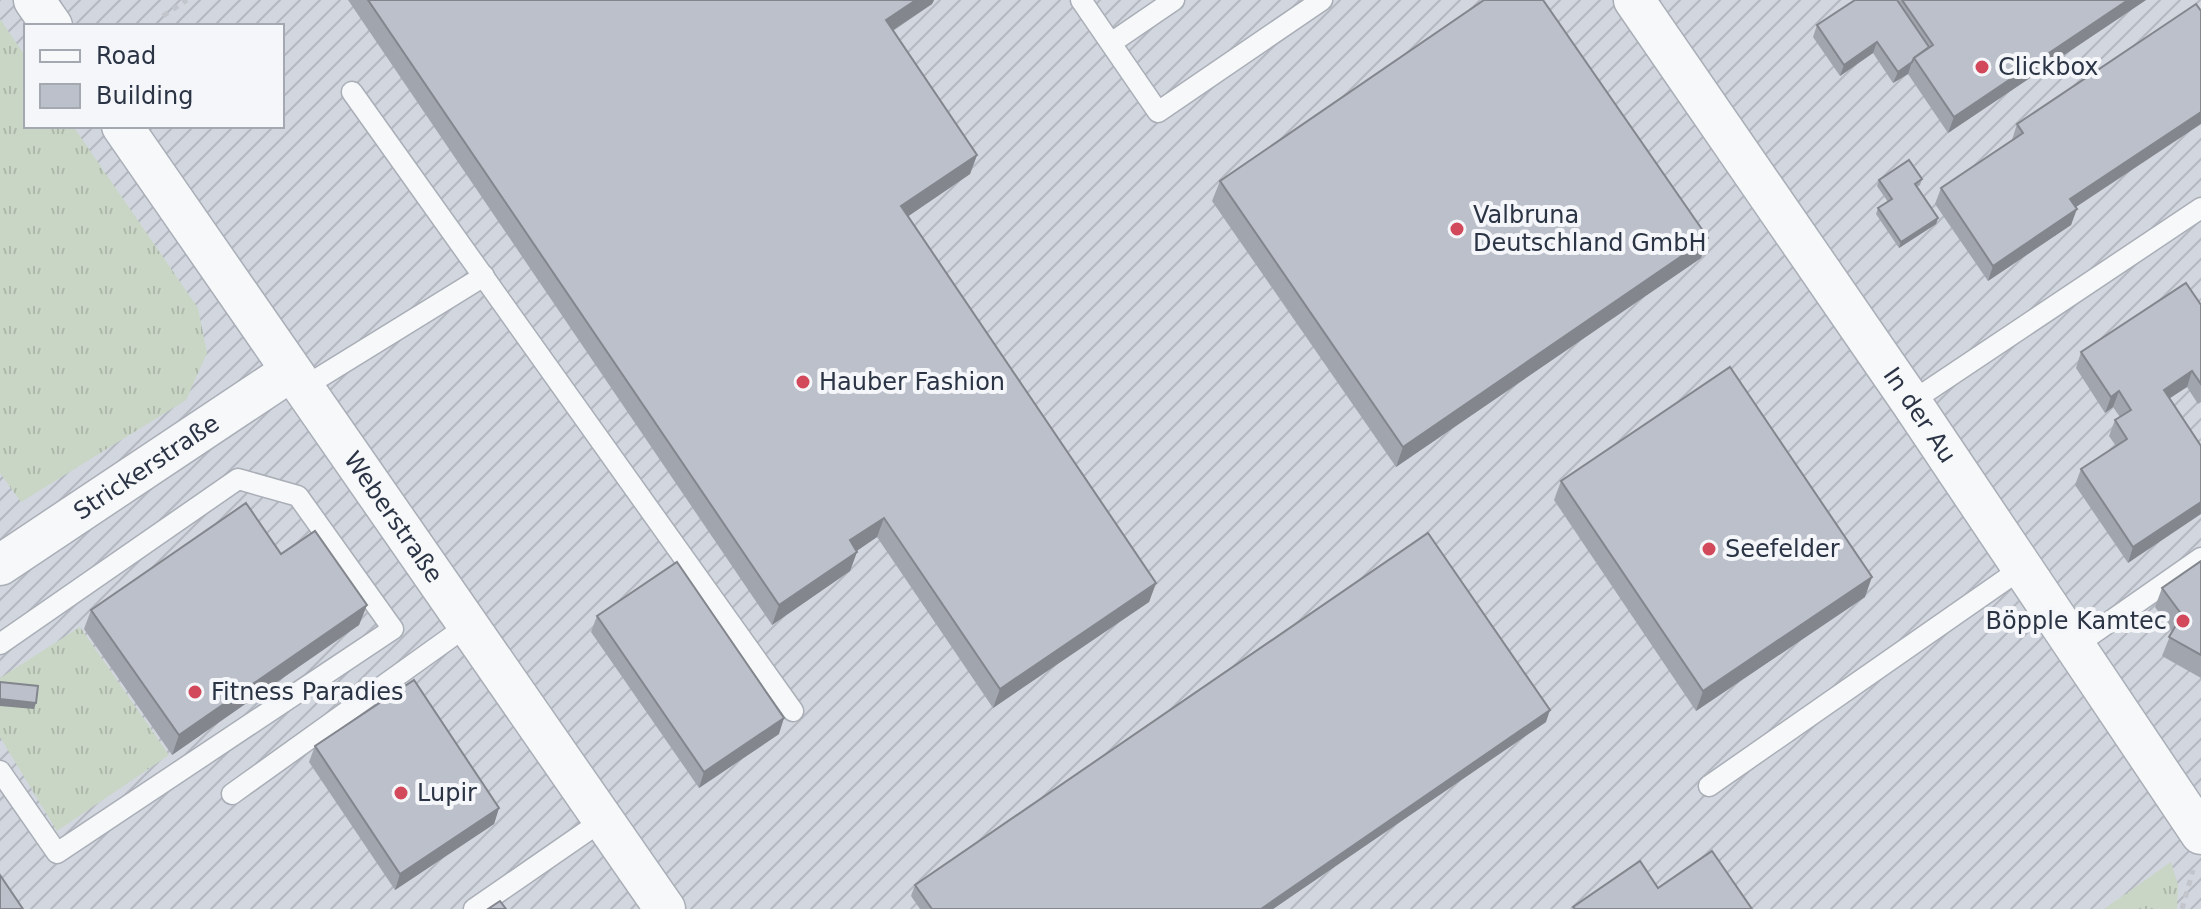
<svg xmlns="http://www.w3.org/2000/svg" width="2201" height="909" viewBox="0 0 2201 909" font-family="'DejaVu Sans',sans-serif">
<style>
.industrial{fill:url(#industrial-furrows);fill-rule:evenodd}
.grass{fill:url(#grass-tufts)}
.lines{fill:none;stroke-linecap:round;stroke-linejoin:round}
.service-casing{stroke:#a9aeb7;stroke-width:23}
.minor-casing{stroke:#a9aeb7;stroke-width:43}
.path{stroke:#c2c5cb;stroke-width:5;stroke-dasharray:6 6;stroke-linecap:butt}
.service{stroke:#f7f8fa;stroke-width:20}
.minor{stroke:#f7f8fa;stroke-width:40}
.wall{fill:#a1a5ae}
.shaded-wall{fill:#83868d}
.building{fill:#bbc0ca;stroke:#83868d;stroke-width:2}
.poi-dot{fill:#d1495b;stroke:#f4f6f9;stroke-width:3}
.labels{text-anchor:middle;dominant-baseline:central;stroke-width:8;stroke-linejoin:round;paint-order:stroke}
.poi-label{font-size:24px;fill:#2b3445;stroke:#f4f6f9;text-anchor:start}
.street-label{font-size:24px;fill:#2b3445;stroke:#f4f6f9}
</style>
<defs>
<pattern id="industrial-furrows" width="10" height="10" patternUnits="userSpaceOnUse" patternTransform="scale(2)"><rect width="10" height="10" fill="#d2d6de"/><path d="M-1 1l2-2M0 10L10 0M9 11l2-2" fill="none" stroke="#b4b8c0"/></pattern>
<pattern id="grass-tufts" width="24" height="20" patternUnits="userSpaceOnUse" patternTransform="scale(2)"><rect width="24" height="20" fill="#c9d6c5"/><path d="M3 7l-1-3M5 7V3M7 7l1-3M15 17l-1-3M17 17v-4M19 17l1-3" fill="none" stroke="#adb8ab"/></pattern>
</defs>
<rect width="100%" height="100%" fill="#e4e7ec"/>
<!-- industrial -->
<path class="industrial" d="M 0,0 L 2201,0 L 2201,909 L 0,909 ZM 26,26 L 282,26 L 282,126 L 26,126 Z"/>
<!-- grass -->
<g class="grass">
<path d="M 0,19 L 26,57 L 26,126 L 73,126 L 198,308 L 207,353 L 186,400 L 21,502 L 0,473 Z"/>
<path d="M 80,627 L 169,755 L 57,831 L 0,737 L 0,678 Z"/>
<path d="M 2171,862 L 2178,885 L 2177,909 L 2104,909 Z"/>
</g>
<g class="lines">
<!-- service casing -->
<g class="service-casing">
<g id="service">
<path d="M 1081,0 L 1158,112 L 1322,0"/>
<path d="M 1111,43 L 1174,0"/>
<path d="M 352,92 L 793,711"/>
<path d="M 304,387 L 484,276"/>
<path d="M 1911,402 L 2201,208"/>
<path d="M 0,644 L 238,479 L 298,496 L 393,629 L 57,853 L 0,771"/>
<path d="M 2075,646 L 2201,558"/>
<path d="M 1709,786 L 2022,568"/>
<path d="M 232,794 L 468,625"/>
<path d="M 474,909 L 603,820"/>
</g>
</g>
<!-- minor casing -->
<g class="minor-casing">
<g id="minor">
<path d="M 34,0 L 52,26"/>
<path id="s1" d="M 1634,0 L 1911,402 L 2201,834"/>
<path id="s2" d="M 122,126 L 665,909"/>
<path id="s3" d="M 0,565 L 291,371"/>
</g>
</g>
<!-- path -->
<g class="path">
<path d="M 163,16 L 187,0"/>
<path d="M 2182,909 L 2193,870"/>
</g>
<!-- service -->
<use href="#service" class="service"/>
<!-- minor -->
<use href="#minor" class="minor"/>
</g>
<!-- wall -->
<g class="wall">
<path d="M 348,0 L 934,0 L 932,4 L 893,31 L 977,155 L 970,174 L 908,216 L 1156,583 L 1149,602 L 993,708 L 877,537 L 857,551 L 850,571 L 772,625 Z"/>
<path d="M 1855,0 L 2146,0 L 1948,133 L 1908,74 L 1893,83 L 1873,53 L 1840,76 L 1813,37 L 1817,25 Z"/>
<path d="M 2017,124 L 2076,207 L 2071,225 L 1988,281 L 1935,204 L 1941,188 L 2012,140 Z"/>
<path d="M 1922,179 L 1920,185 L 1917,187 L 1938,218 L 1936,224 L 1899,248 L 1876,214 L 1878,208 L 1888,202 L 1877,186 L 1879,180 Z"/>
<path d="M 1220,181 L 1708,238 L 1701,258 L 1396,467 L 1212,201 Z"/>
<path d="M 2201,305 L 2201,402 L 2198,404 L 2187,387 L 2169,398 L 2201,446 L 2128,563 L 2075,485 L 2081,469 L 2116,446 L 2109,436 L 2115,420 L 2120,417 L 2113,407 L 2105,413 L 2076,368 L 2081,352 Z"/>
<path d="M 1561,481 L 1865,597 L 1696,711 L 1554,500 Z"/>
<path d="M 281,554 L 367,605 L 359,625 L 172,755 L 84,629 L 91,610 Z"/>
<path d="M 2201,561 L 2201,678 L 2162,656 L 2172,631 L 2155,607 L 2162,588 Z"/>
<path d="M 597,616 L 779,734 L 699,788 L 591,632 Z"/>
<path d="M 1546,722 L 1273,909 L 920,909 L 911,896 L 915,885 Z"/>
<path d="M 315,746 L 499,808 L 494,824 L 395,890 L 309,762 Z"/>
</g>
<!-- shaded-wall -->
<g class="shaded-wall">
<path d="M 916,0 L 934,0 L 932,4 L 878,40 L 886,20 Z"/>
<path d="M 2128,0 L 2146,0 L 1948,133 L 1954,117 Z"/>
<path d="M 1877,42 L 1873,53 L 1840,76 L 1844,65 Z"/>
<path d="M 1912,62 L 1908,74 L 1893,83 L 1898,72 Z"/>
<path d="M 2201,112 L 2201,124 L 2064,215 L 2070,199 Z"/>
<path d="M 977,155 L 970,174 L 894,226 L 901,206 Z"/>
<path d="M 2077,209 L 2071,225 L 1988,281 L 1993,266 Z"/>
<path d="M 1938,218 L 1936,224 L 1899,248 L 1901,242 Z"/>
<path d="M 1708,238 L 1701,258 L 1396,467 L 1403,447 Z"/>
<path d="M 2192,371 L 2187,387 L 2158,406 L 2164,390 Z"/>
<path d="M 2119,391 L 2113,407 L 2105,413 L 2111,397 Z"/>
<path d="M 2201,502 L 2201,514 L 2128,563 L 2133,547 Z"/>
<path d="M 884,518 L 877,537 L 843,560 L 850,540 Z"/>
<path d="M 857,552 L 850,571 L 772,625 L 779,605 Z"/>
<path d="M 1872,577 L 1865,597 L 1696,711 L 1703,691 Z"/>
<path d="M 1156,583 L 1149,602 L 993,708 L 1000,689 Z"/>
<path d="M 367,605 L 359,625 L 172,755 L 179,735 Z"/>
<path d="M 0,699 L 36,703 L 34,709 L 0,706 Z"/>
<path d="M 1550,710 L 1546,722 L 1273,909 L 1261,909 Z"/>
<path d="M 784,718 L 779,734 L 699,788 L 704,772 Z"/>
<path d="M 499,808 L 494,824 L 395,890 L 400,874 Z"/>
</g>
<!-- building -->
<g class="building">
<path d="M 368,0 L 916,0 L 886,20 L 977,155 L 901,206 L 1156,583 L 1000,689 L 884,518 L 850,540 L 857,552 L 779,605 Z"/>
<path d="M 1484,0 L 1543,0 L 1708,238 L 1403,447 L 1220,181 Z"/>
<path d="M 1855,0 L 1897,0 L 1929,47 L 1914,58 L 1912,62 L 1898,72 L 1877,42 L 1844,65 L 1817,25 Z"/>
<path d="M 1902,0 L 2128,0 L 1954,117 L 1914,58 L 1933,45 Z"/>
<path d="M 2196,4 L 2201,11 L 2201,112 L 2070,199 L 2077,209 L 1993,266 L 1941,188 L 2023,133 L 2017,124 Z"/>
<path d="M 1909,160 L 1922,179 L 1915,184 L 1938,218 L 1901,242 L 1878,208 L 1892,199 L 1879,180 Z"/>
<path d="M 2186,283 L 2201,305 L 2201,384 L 2192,371 L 2164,390 L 2201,446 L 2201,502 L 2133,547 L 2081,469 L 2127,439 L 2115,420 L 2131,410 L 2119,391 L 2111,397 L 2081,352 Z"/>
<path d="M 1730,367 L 1872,577 L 1703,691 L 1561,481 Z"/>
<path d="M 246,503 L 281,554 L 315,531 L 367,605 L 179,735 L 91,610 Z"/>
<path d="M 1428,533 L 1550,710 L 1261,909 L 932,909 L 915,885 Z"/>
<path d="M 2201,561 L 2201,655 L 2169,637 L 2182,615 L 2162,588 Z"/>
<path d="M 677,562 L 784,718 L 704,772 L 597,616 Z"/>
<path d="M 414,680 L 499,808 L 400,874 L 315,746 Z"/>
<path d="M 0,682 L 38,686 L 36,703 L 0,699 Z"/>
<path d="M 1712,851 L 1752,909 L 1575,909 L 1573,907 L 1640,861 L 1658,888 Z"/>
<path d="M 0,875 L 23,909 L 0,909 Z"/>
<path d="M 500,901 L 506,909 L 488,909 Z"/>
</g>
<!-- markers -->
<g class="poi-dot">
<circle cx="1982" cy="67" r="8"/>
<circle cx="1457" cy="229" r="8"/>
<circle cx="803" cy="382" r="8"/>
<circle cx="1709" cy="549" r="8"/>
<circle cx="2183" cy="621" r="8"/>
<circle cx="195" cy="692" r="8"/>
<circle cx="401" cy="793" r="8"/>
</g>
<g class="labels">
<!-- poi labels -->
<g class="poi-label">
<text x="1998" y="67">Clickbox</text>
<text x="1473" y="215">Valbruna<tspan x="1473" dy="28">Deutschland GmbH</tspan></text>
<text x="819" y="382">Hauber Fashion</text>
<text x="1725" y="549">Seefelder</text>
<text x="2167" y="621" text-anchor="end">Böpple Kamtec</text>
<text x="211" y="692">Fitness Paradies</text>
<text x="417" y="793">Lupir</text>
</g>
<!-- street labels -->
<g class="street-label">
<text stroke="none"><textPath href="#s1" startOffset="504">In der Au</textPath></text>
<text stroke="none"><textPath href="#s3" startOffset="176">Strickerstraße</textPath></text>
<text stroke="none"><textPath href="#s2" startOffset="476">Weberstraße</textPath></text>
</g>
</g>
<!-- legend -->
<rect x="24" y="24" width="260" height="104" fill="#f4f6f9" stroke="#a4a8b1" stroke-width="2"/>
<rect x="40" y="50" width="40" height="12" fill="#f7f8fa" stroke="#a4a8b1" stroke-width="2"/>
<text x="96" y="64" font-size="24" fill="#2b3445">Road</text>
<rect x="40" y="84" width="40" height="24" fill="#bbc0ca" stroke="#a4a8b1" stroke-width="2"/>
<text x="96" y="104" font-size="24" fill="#2b3445">Building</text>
</svg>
